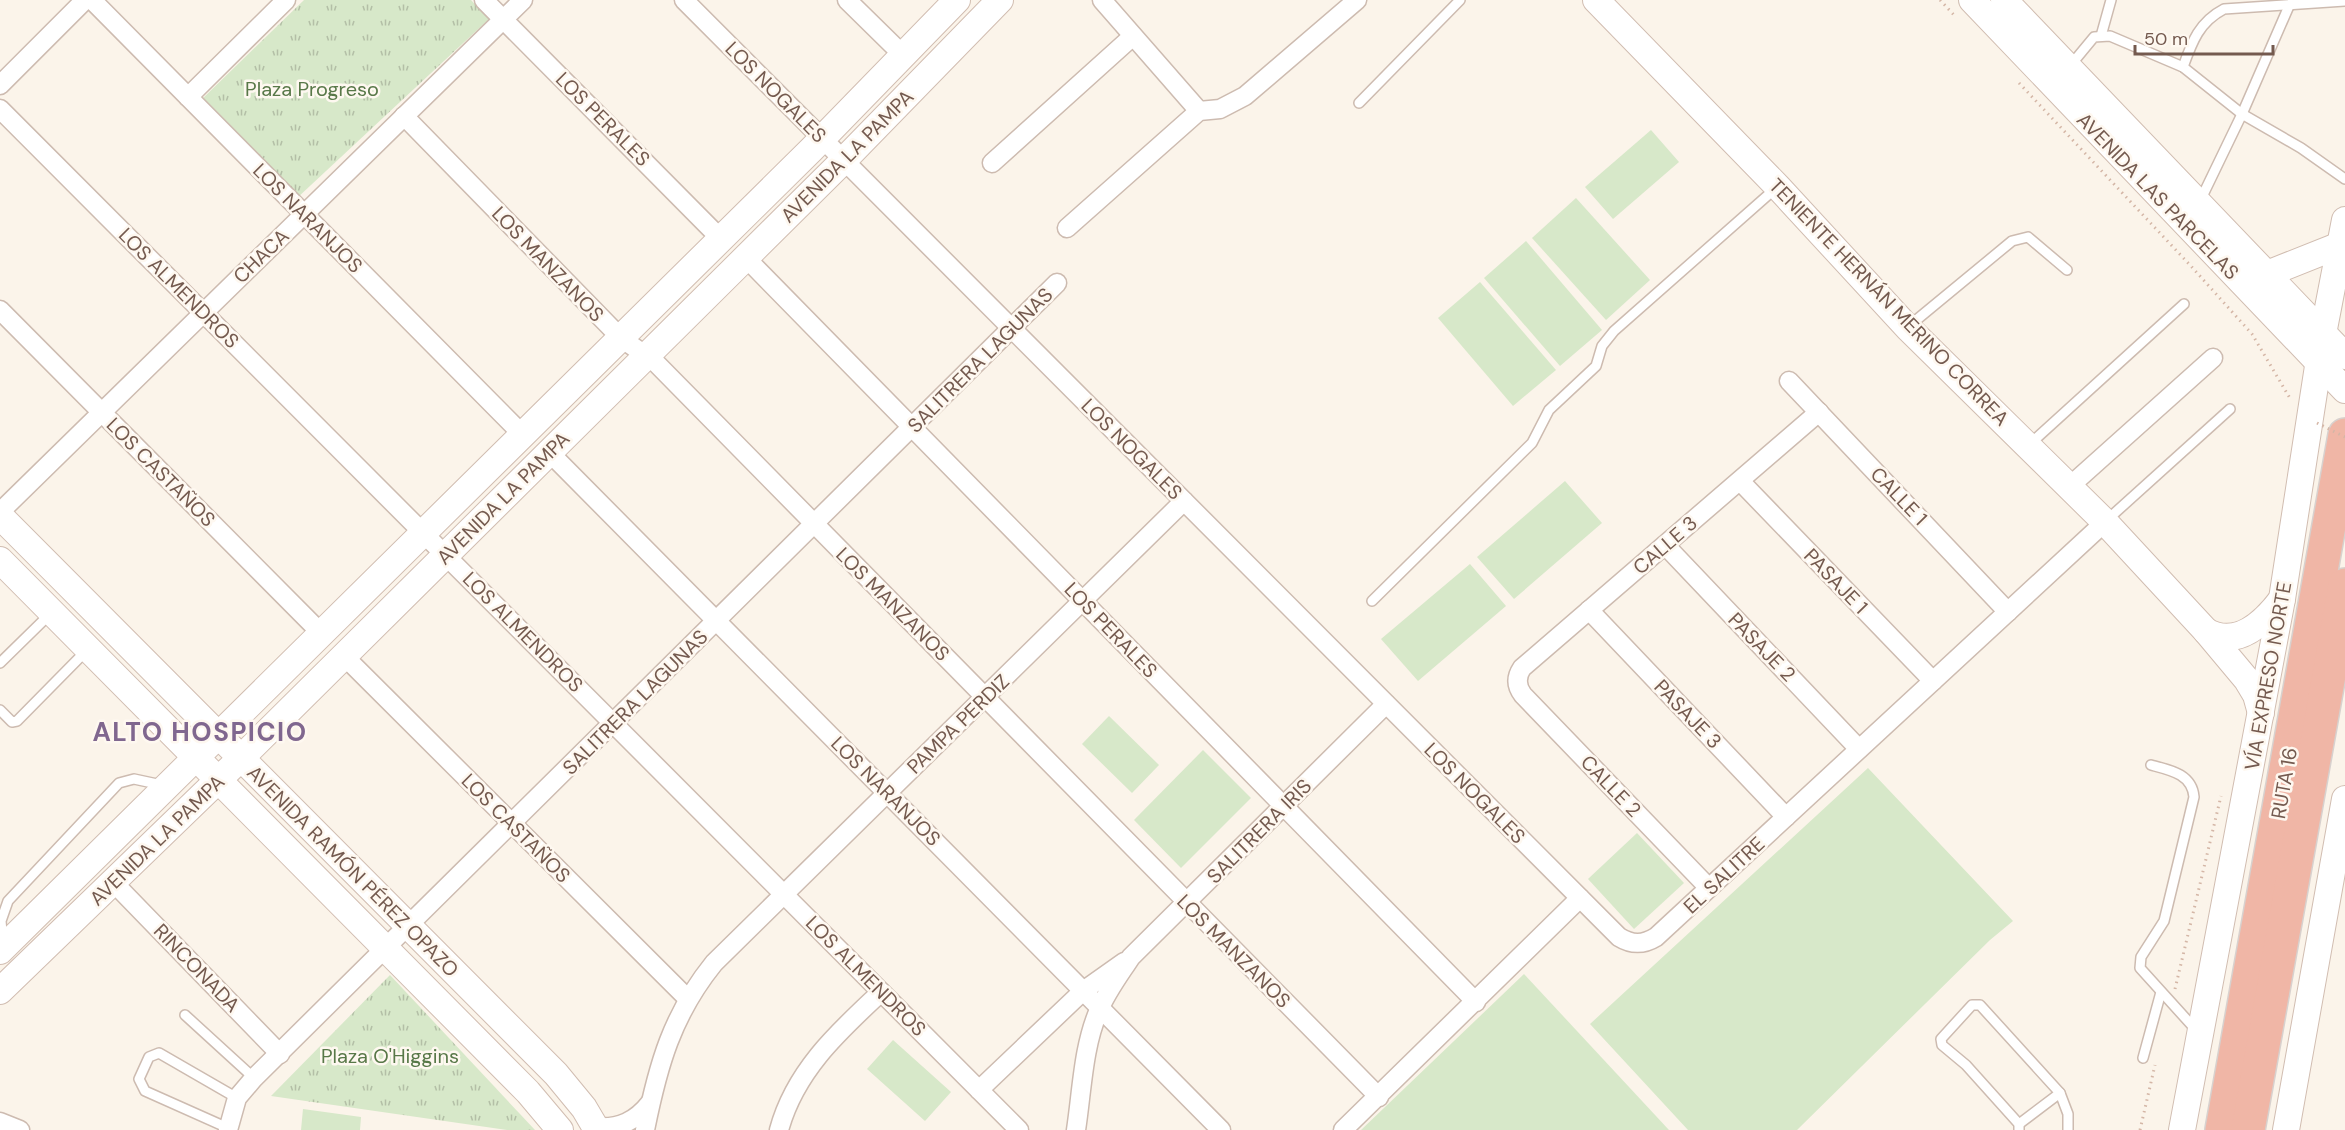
<svg xmlns="http://www.w3.org/2000/svg" width="2345" height="1130" viewBox="0 0 2345 1130" font-family="'DM Sans',sans-serif">
<style>
.green{fill:#d7e8c9}
.park{fill:url(#park-tufts)}
.lines{fill:none;stroke-linecap:round;stroke-linejoin:round}
.lane-casing{stroke:#cdbbb0;stroke-width:12}
.street-casing{stroke:#cdbbb0;stroke-width:21}
.secondary-casing{stroke:#d1bdb1;stroke-width:28}
.highway-casing{stroke:#d8d1ce;stroke-width:36}
.path{stroke:#d4b6a6;stroke-width:3;stroke-dasharray:1.5 4.5;stroke-linecap:butt}
.lane{stroke:#fff;stroke-width:9}
.street{stroke:#fff;stroke-width:18}
.secondary{stroke:#fff;stroke-width:26}
.highway{stroke:#f0b6a6;stroke-width:33}
.path-bridge{stroke:#d4b6a6;stroke-width:3;stroke-dasharray:1.5 4.5;stroke-linecap:butt}
.labels{text-anchor:middle;dominant-baseline:central;stroke-width:5;stroke-linejoin:round;paint-order:stroke}
.park-label{font-size:20px;fill:#587848;stroke:#fef8f0}
.street-label{font-size:20px;fill:#745a4f;stroke:#fef8f0}
.district-label{font-size:26px;font-weight:bold;letter-spacing:1.5px;fill:#80678f;stroke:#fef8f0}
</style>
<defs>
<pattern id="park-tufts" width="24" height="20" patternUnits="userSpaceOnUse" patternTransform="scale(1.5)"><rect width="24" height="20" fill="#d7e8c9"/><path d="M3 7l-1-3M5 7V3M7 7l1-3M15 17l-1-3M17 17v-4M19 17l1-3" fill="none" stroke="#b3bfa6"/></pattern>
</defs>
<rect width="100%" height="100%" fill="#fbf4ea"/>
<!-- green -->
<g class="green">
<path d="M 1651,130 L 1679,162 L 1613,219 L 1585,187 Z"/>
<path d="M 1576,198 L 1650,280 L 1606,320 L 1532,238 Z"/>
<path d="M 1526,241 L 1602,330 L 1560,366 L 1484,278 Z"/>
<path d="M 1480,282 L 1556,370 L 1513,406 L 1438,318 Z"/>
<path d="M 1565,481 L 1602,523 L 1514,599 L 1477,557 Z"/>
<path d="M 1470,564 L 1506,606 L 1418,681 L 1381,639 Z"/>
<path d="M 1109,716 L 1159,765 L 1132,793 L 1082,744 Z"/>
<path d="M 1203,750 L 1251,798 L 1181,868 L 1134,820 Z"/>
<path d="M 1868,768 L 2013,921 L 1990,940 L 1797,1130 L 1688,1130 L 1590,1024 Z"/>
<path d="M 1637,833 L 1684,883 L 1634,929 L 1588,879 Z"/>
<path d="M 1524,974 L 1669,1130 L 1361,1130 Z"/>
<path d="M 893,1040 L 951,1092 L 925,1121 L 867,1069 Z"/>
<path d="M 303,1109 L 361,1117 L 360,1130 L 301,1130 Z"/>
</g>
<!-- park -->
<g class="park">
<path d="M 304,0 L 471,0 L 489,19 L 296,199 L 200,101 Z"/>
<path d="M 390,975 L 535,1130 L 507,1130 L 271,1096 Z"/>
</g>
<g class="lines">
<!-- lane casing -->
<g class="lane-casing">
<g id="lane">
<path d="M 2101,36 L 2111,0"/>
<path d="M 2070,66 L 2094,37 L 2110,36 L 2183,67 L 2242,114 L 2301,148 L 2345,179"/>
<path d="M 2183,67 C 2192,42 2199,22 2224,9 L 2345,1"/>
<path d="M 1359,103 L 1460,0"/>
<path d="M 2200,201 L 2242,114 L 2289,6 L 2294,0"/>
<path d="M 1909,326 L 2012,241 L 2028,237 L 2067,270"/>
<path d="M 2030,444 L 2184,304"/>
<path d="M 2107,520 L 2230,409"/>
<path d="M 1372,601 L 1532,443 L 1549,410 L 1596,366 L 1602,346 L 1614,331 L 1776,188"/>
<path d="M 0,663 L 50,614"/>
<path d="M 0,710 L 12,722 L 17,721 L 88,649"/>
<path d="M 2151,765 C 2170,770 2192,774 2194,797 L 2164,921 L 2141,957 L 2140,968 L 2197,1031"/>
<path d="M 3,943 L 1,921 L 8,901 L 119,783 L 134,779 L 162,785"/>
<path d="M 185,1015 L 254,1078"/>
<path d="M 2143,1058 L 2161,992"/>
<path d="M 2019,1124 L 2060,1093"/>
<path d="M 228,1128 L 145,1091 L 139,1079 L 149,1057 L 159,1053 L 237,1098"/>
<path d="M 2019,1130 L 2019,1124 L 1966,1065 L 1942,1045 L 1941,1039 L 1972,1005 L 1980,1005 L 2060,1093 L 2068,1114 L 2068,1130"/>
</g>
</g>
<!-- street casing -->
<g class="street-casing">
<g id="street">
<path d="M 92,0 L 523,435"/>
<path d="M 484,0 L 721,239"/>
<path d="M 684,0 L 1619,937 C 1632,945 1643,945 1656,937 L 2105,522"/>
<path d="M 847,0 L 903,55"/>
<path d="M 1102,0 L 1199,111"/>
<path d="M 0,85 L 85,0"/>
<path d="M 188,97 L 286,0"/>
<path d="M 0,109 L 1019,1130"/>
<path d="M 404,116 L 621,338 L 655,362 L 1379,1097"/>
<path d="M 992,163 L 1133,36"/>
<path d="M 1067,228 L 1199,111 L 1220,109 L 1245,96 L 1357,0"/>
<path d="M 746,258 L 1476,1002"/>
<path d="M 0,310 L 322,634"/>
<path d="M 1789,381 L 2008,612"/>
<path d="M 549,452 L 1221,1130"/>
<path d="M 1740,481 L 1933,681"/>
<path d="M 2070,486 L 2213,358"/>
<path d="M 0,512 L 523,0"/>
<path d="M 1665,545 L 1859,749"/>
<path d="M 1589,610 L 1786,817"/>
<path d="M 344,656 L 688,999"/>
<path d="M 113,882 L 280,1054"/>
<path d="M 1709,888 L 1523,695 C 1516,686 1516,677 1522,668 L 1819,412"/>
<path d="M 979,1090 L 1083,991 L 1124,962"/>
<path d="M 0,1122 L 20,1130"/>
<path d="M 596,1127 C 619,1129 636,1121 650,1103"/>
<path d="M 228,1130 L 237,1098 L 254,1078 L 1057,283"/>
<path d="M 645,1130 C 658,1065 672,1015 714,963 L 1184,501"/>
<path d="M 779,1130 C 795,1071 838,1032 881,992"/>
<path d="M 1076,1130 C 1082,1091 1083,1046 1099,1010 C 1107,991 1120,974 1131,957 L 1386,704"/>
<path d="M 1343,1130 L 1580,898"/>
</g>
</g>
<!-- secondary casing -->
<g class="secondary-casing">
<g id="secondary">
<path d="M 1596,0 L 1778,187 L 1908,328 L 2105,522 L 2206,631 L 2247,680 L 2256,695 L 2261,713"/>
<path d="M 1972,0 L 2345,390"/>
<path d="M 2004,0 L 2345,356"/>
<path d="M 2267,274 L 2340,245"/>
<path d="M 0,516 L 556,1074 L 584,1108 L 597,1130"/>
<path d="M 0,560 L 528,1092 L 560,1130"/>
<path d="M 2206,631 C 2237,649 2264,623 2282,599"/>
<path d="M 0,951 L 812,149 L 957,0"/>
<path d="M 0,991 L 240,759 L 844,160 L 1000,0"/>
<path d="M 2182,1130 L 2282,599 L 2323,334 L 2345,220"/>
<path d="M 2286,1130 L 2345,799"/>
</g>
</g>
<!-- highway casing -->
<g class="highway-casing">
<g id="highway">
<path d="M 2222,1130 L 2345,435"/>
<path d="M 2248,1130 L 2345,585"/>
</g>
</g>
<!-- path -->
<g class="path">
<path d="M 1940,0 L 1954,15"/>
<path d="M 2019,83 L 2190,265 L 2252,334 L 2291,400"/>
<path d="M 2175,989 L 2221,796"/>
<path d="M 2140,1130 L 2155,1065"/>
</g>
<!-- lane -->
<use href="#lane" class="lane"/>
<!-- street -->
<use href="#street" class="street"/>
<!-- secondary -->
<use href="#secondary" class="secondary"/>
<!-- highway -->
<use href="#highway" class="highway"/>
<!-- path-bridge -->
<path class="path-bridge" d="M 2317,423 L 2345,437"/>
</g>
<g class="labels">
<!-- park labels -->
<g class="park-label">
<text x="312" y="89">Plaza Progreso</text>
<text x="390" y="1056">Plaza O'Higgins</text>
</g>
<!-- street labels -->
<g class="street-label">
<text transform="translate(776 92) rotate(45)">LOS NOGALES</text>
<text transform="translate(603 119) rotate(45)">LOS PERALES</text>
<text transform="translate(847 156) rotate(-45)">AVENIDA LA PAMPA</text>
<text transform="translate(2158 196) rotate(46)">AVENIDA LAS PARCELAS</text>
<text transform="translate(308 218) rotate(45)">LOS NARANJOS</text>
<text transform="translate(261 256) rotate(-44)">CHACA</text>
<text transform="translate(548 264) rotate(46)">LOS MANZANOS</text>
<text transform="translate(179 288) rotate(45)">LOS ALMENDROS</text>
<text transform="translate(1889 302) rotate(46)">TENIENTE HERNÁN MERINO CORREA</text>
<text transform="translate(980 360) rotate(-45)">SALITRERA LAGUNAS</text>
<text transform="translate(1132 449) rotate(45)">LOS NOGALES</text>
<text transform="translate(161 472) rotate(45)">LOS CASTAÑOS</text>
<text transform="translate(1899 496) rotate(46)">CALLE 1</text>
<text transform="translate(503 498) rotate(-45)">AVENIDA LA PAMPA</text>
<text transform="translate(1665 545) rotate(-41)">CALLE 3</text>
<text transform="translate(1836 581) rotate(46)">PASAJE 1</text>
<text transform="translate(893 604) rotate(45)">LOS MANZANOS</text>
<text transform="translate(1111 630) rotate(46)">LOS PERALES</text>
<text transform="translate(523 632) rotate(45)">LOS ALMENDROS</text>
<text transform="translate(1762 647) rotate(46)">PASAJE 2</text>
<text transform="translate(2268 676) rotate(-80)">VÍA EXPRESO NORTE</text>
<text transform="translate(635 702) rotate(-45)">SALITRERA LAGUNAS</text>
<text transform="translate(1688 714) rotate(46)">PASAJE 3</text>
<text transform="translate(958 724) rotate(-44)">PAMPA PERDIZ</text>
<text transform="translate(2284 783) rotate(-80)">RUTA 16</text>
<text transform="translate(1611 786) rotate(46)">CALLE 2</text>
<text transform="translate(886 791) rotate(45)">LOS NARANJOS</text>
<text transform="translate(1475 793) rotate(45)">LOS NOGALES</text>
<text transform="translate(516 828) rotate(45)">LOS CASTAÑOS</text>
<text transform="translate(1259 831) rotate(-45)">SALITRERA IRIS</text>
<text transform="translate(157 840) rotate(-44)">AVENIDA LA PAMPA</text>
<text transform="translate(353 871) rotate(45)">AVENIDA RAMÓN PÉREZ OPAZO</text>
<text transform="translate(1724 875) rotate(-43)">EL SALITRE</text>
<text transform="translate(1234 951) rotate(45)">LOS MANZANOS</text>
<text transform="translate(197 968) rotate(46)">RINCONADA</text>
<text transform="translate(866 976) rotate(45)">LOS ALMENDROS</text>
</g>
<!-- district labels -->
<g class="district-label">
<text x="200" y="732">ALTO HOSPICIO</text>
</g>
</g>
<!-- scale -->
<path d="M2135 45v9h138v-9" fill="none" stroke="#745a4f" stroke-width="3"/>
<text x="2144" y="45" font-size="18" fill="#745a4f" stroke="#fef8f0" stroke-width="4.5" paint-order="stroke">50 m</text>
</svg>
